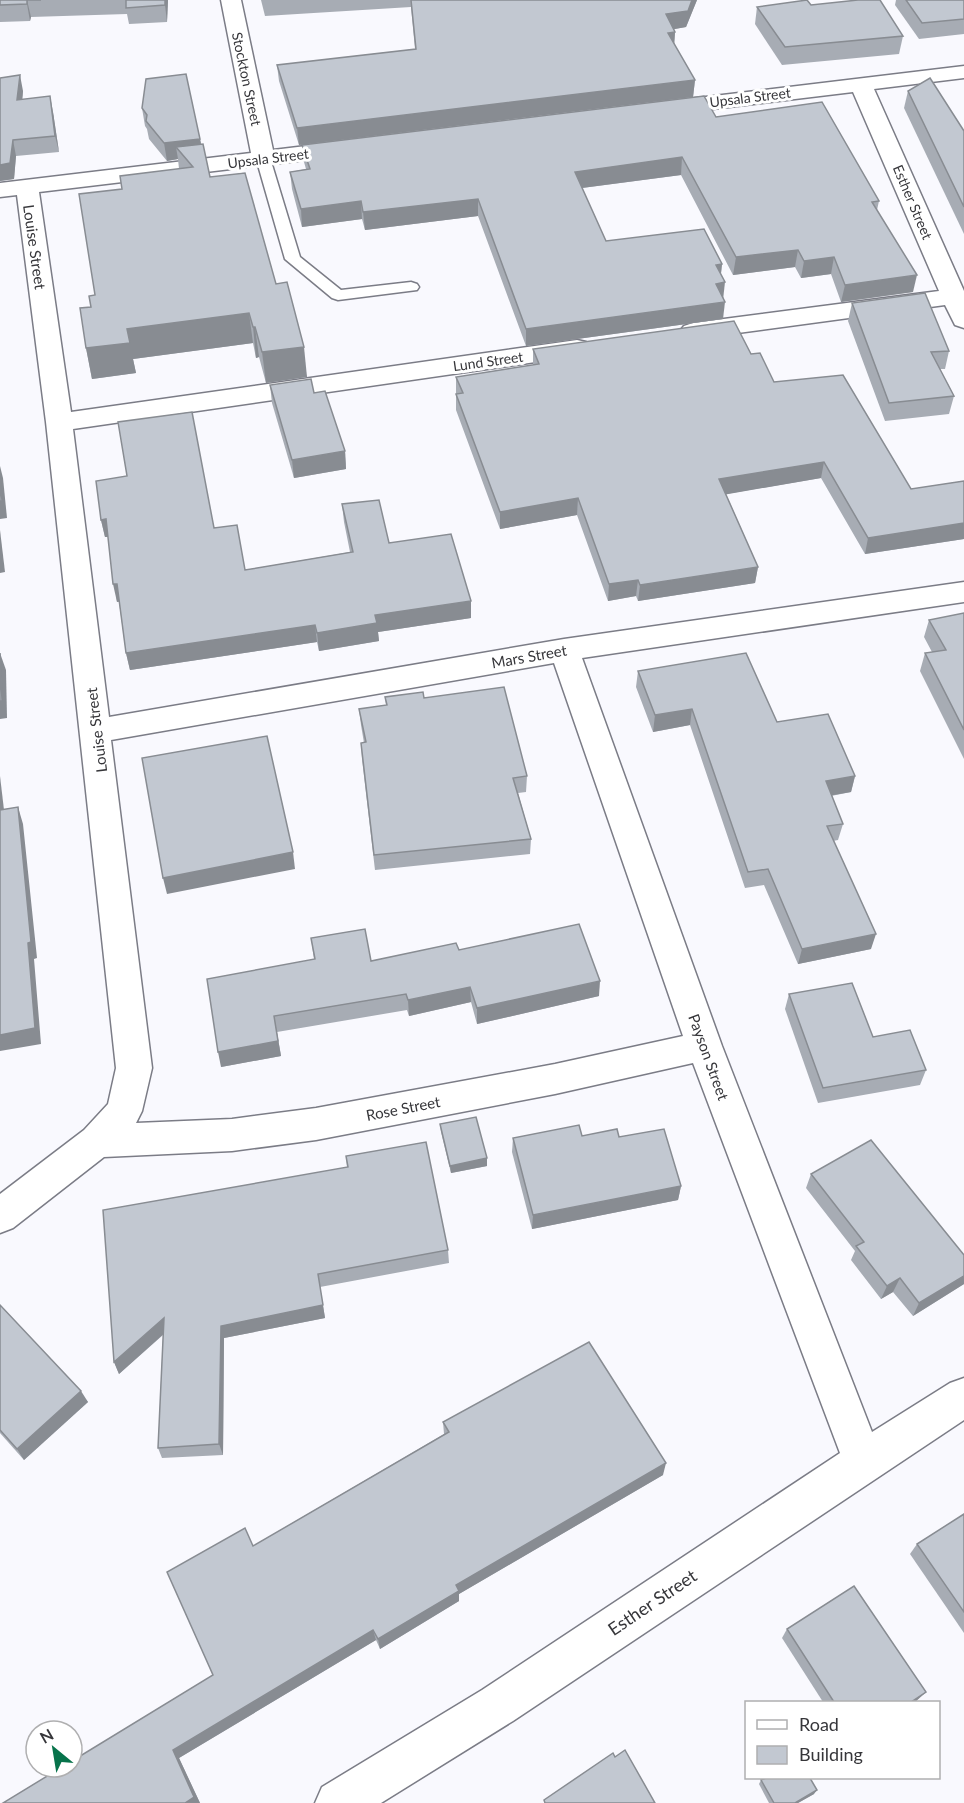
<svg xmlns="http://www.w3.org/2000/svg" width="964" height="1803" viewBox="0 0 964 1803" font-family="Lato,sans-serif">
<style>
.lines{fill:none;stroke-linecap:round;stroke-linejoin:round}
.lane-casing{stroke:#7b7c86;stroke-width:3}
.street-casing{stroke:#7b7c86;stroke-width:3}
.lane{fill:#fff;fill-rule:evenodd}
.street{fill:#fff;fill-rule:evenodd}
.wall{fill:#a7acb4}
.shaded-wall{fill:#888c92}
.building{fill:#c2c8d1;stroke:#888c92;stroke-width:1.5}
.labels{text-anchor:middle;dominant-baseline:central;stroke-width:6;stroke-linejoin:round;paint-order:stroke}
.far-street-label{font-size:14px;fill:#36363a;stroke:#fff}
.street-label{font-size:15px;fill:#36363a;stroke:#fff}
.near-street-label{font-size:18px;fill:#36363a;stroke:#fff}
</style>
<rect width="100%" height="100%" fill="#f9f9fe"/>
<g class="lines">
<!-- lane casing -->
<g class="lane-casing">
<path id="lane" d="M 263,154 L 270,158 L 300,257 L 341,290 L 411,282 L 417,284 L 419,287 L 417,290 L 338,300 L 332,298 L 285,259 L 256,158 Z"/>
</g>
<!-- street casing -->
<g class="street-casing">
<g id="street">
<path d="M 221,0 L 241,0 L 273,150 L 347,141 L 355,143 L 358,148 L 355,153 L 347,155 L 39,192 L 71,412 L 577,340 L 586,342 L 590,348 L 586,354 L 577,356 L 73,429 L 109,717 L 564,639 L 964,582 L 964,602 L 582,658 L 722,1046 L 872,1432 L 950,1383 L 964,1378 L 964,1420 L 513,1721 L 381,1803 L 315,1803 L 322,1787 L 482,1690 L 840,1453 L 693,1063 L 555,1094 L 316,1140 L 232,1151 L 104,1157 L 13,1228 L 0,1233 L 0,1194 L 84,1130 L 108,1104 L 116,1068 L 46,422 L 17,195 L 0,197 L 0,183 L 251,153 ZM 554,663 L 683,1036 L 555,1064 L 316,1108 L 232,1119 L 136,1123 L 142,1111 L 152,1068 L 111,740 Z"/>
<path d="M 964,66 L 964,78 L 874,89 L 964,291 L 964,328 L 955,325 L 945,305 L 693,339 L 684,336 L 680,331 L 684,326 L 693,323 L 939,291 L 853,92 L 663,115 L 655,113 L 652,108 L 655,103 Z"/>
</g>
</g>
<!-- lane -->
<use href="#lane" class="lane"/>
<!-- street -->
<use href="#street" class="street"/>
</g>
<!-- wall -->
<g class="wall">
<path d="M 0,0 L 168,0 L 167,22 L 129,24 L 127,14 L 31,17 L 30,21 L 0,22 Z"/>
<path d="M 261,0 L 697,0 L 686,27 L 674,29 L 675,32 L 674,44 L 695,80 L 693,97 L 299,145 L 279,81 L 277,65 L 415,49 L 411,7 L 265,16 Z"/>
<path d="M 896,0 L 964,0 L 964,34 L 919,39 L 895,5 Z"/>
<path d="M 811,5 L 903,36 L 899,54 L 782,65 L 755,24 L 757,7 Z"/>
<path d="M 0,78 L 23,91 L 22,99 L 53,112 L 59,152 L 16,156 L 14,179 L 0,181 Z"/>
<path d="M 908,91 L 964,131 L 964,234 L 904,108 Z"/>
<path d="M 142,108 L 200,139 L 210,177 L 276,284 L 307,377 L 266,383 L 259,357 L 256,358 L 253,343 L 133,359 L 136,373 L 92,379 L 86,348 L 91,307 L 95,295 L 122,189 L 179,169 L 178,159 L 167,161 L 149,139 L 147,129 L 145,126 Z"/>
<path d="M 716,117 L 879,201 L 877,210 L 913,292 L 841,302 L 831,274 L 801,278 L 795,267 L 733,275 L 681,175 L 582,188 L 606,241 L 722,264 L 721,274 L 723,298 L 723,319 L 526,346 L 478,216 L 365,230 L 362,219 L 302,227 L 292,189 L 290,172 L 306,169 L 304,162 L 302,145 Z"/>
<path d="M 852,303 L 949,351 L 945,369 L 940,369 L 954,396 L 949,414 L 885,421 L 848,321 Z"/>
<path d="M 533,349 L 751,354 L 774,382 L 911,489 L 964,481 L 964,539 L 865,554 L 821,478 L 726,494 L 758,567 L 755,583 L 638,601 L 636,596 L 608,601 L 577,515 L 500,529 L 456,410 L 456,377 L 533,365 Z"/>
<path d="M 270,385 L 314,393 L 345,451 L 346,469 L 294,478 L 272,403 Z"/>
<path d="M 342,504 L 389,543 L 471,601 L 471,618 L 378,632 L 379,641 L 319,651 L 317,642 L 130,670 L 126,653 L 119,602 L 117,602 L 108,537 L 105,537 L 101,520 L 214,528 L 245,570 L 350,552 L 344,522 Z"/>
<path d="M 964,613 L 964,759 L 920,671 L 925,653 L 932,652 L 924,637 L 929,620 Z"/>
<path d="M 638,671 L 777,722 L 855,776 L 851,792 L 831,796 L 843,824 L 838,840 L 833,841 L 871,949 L 798,964 L 764,885 L 745,888 L 690,725 L 653,732 L 636,687 Z"/>
<path d="M 385,697 L 424,698 L 527,776 L 526,792 L 518,793 L 531,839 L 530,854 L 375,870 L 362,759 L 361,743 L 364,743 L 361,725 L 359,709 L 386,705 Z"/>
<path d="M 311,938 L 371,961 L 459,950 L 599,996 L 477,1024 L 471,1002 L 409,1016 L 407,1010 L 277,1032 L 281,1056 L 221,1067 L 314,959 Z"/>
<path d="M 789,994 L 873,1037 L 926,1070 L 920,1085 L 818,1103 L 785,1009 Z"/>
<path d="M 440,1124 L 487,1158 L 487,1166 L 451,1173 L 441,1132 Z"/>
<path d="M 582,1136 L 681,1186 L 678,1200 L 532,1229 L 512,1152 L 513,1138 Z"/>
<path d="M 346,1156 L 448,1250 L 449,1263 L 320,1287 L 325,1318 L 224,1338 L 223,1455 L 162,1458 L 158,1448 L 163,1335 L 119,1374 L 114,1362 L 347,1167 Z"/>
<path d="M 811,1174 L 964,1255 L 964,1284 L 913,1316 L 893,1292 L 881,1299 L 851,1260 L 855,1251 L 806,1188 Z"/>
<path d="M 0,1305 L 88,1402 L 24,1460 L 0,1433 Z"/>
<path d="M 443,1422 L 663,1475 L 459,1594 L 459,1601 L 380,1649 L 376,1640 L 179,1758 L 200,1803 L 3,1803 L 213,1675 L 253,1546 L 444,1434 Z"/>
<path d="M 964,1514 L 964,1633 L 910,1554 L 917,1544 Z"/>
<path d="M 787,1629 L 926,1692 L 915,1702 L 823,1702 L 782,1638 Z"/>
<path d="M 761,1780 L 814,1794 L 798,1803 L 769,1803 L 759,1784 Z"/>
</g>
<!-- shaded-wall -->
<g class="shaded-wall">
<path d="M 27,0 L 31,17 L 30,21 L 27,4 Z"/>
<path d="M 165,0 L 168,0 L 167,22 L 165,5 Z"/>
<path d="M 692,0 L 697,0 L 686,27 L 664,31 L 666,14 Z"/>
<path d="M 675,32 L 674,48 L 668,33 Z"/>
<path d="M 20,75 L 23,91 L 21,116 L 17,100 Z"/>
<path d="M 695,80 L 693,97 L 299,145 L 297,128 Z"/>
<path d="M 50,96 L 53,112 L 59,152 L 55,136 Z"/>
<path d="M 200,139 L 203,156 L 176,147 L 178,159 L 167,161 L 164,143 Z"/>
<path d="M 13,140 L 16,156 L 14,179 L 0,181 L 0,165 Z"/>
<path d="M 682,157 L 681,175 L 574,189 L 575,172 Z"/>
<path d="M 478,199 L 478,216 L 365,230 L 363,212 Z"/>
<path d="M 361,201 L 362,219 L 302,227 L 301,209 Z"/>
<path d="M 798,250 L 795,267 L 733,275 L 736,257 Z"/>
<path d="M 834,257 L 831,274 L 801,278 L 804,261 Z"/>
<path d="M 722,264 L 720,281 L 716,265 Z"/>
<path d="M 917,275 L 913,292 L 841,302 L 845,285 Z"/>
<path d="M 725,282 L 723,300 L 716,284 Z"/>
<path d="M 725,302 L 723,319 L 526,346 L 526,329 Z"/>
<path d="M 249,313 L 253,343 L 133,359 L 136,373 L 92,379 L 86,348 L 127,329 Z"/>
<path d="M 253,327 L 255,327 L 259,357 L 256,358 Z"/>
<path d="M 304,347 L 307,377 L 266,383 L 262,352 Z"/>
<path d="M 345,451 L 346,469 L 294,478 L 292,460 Z"/>
<path d="M 824,462 L 821,478 L 717,496 L 719,479 Z"/>
<path d="M 0,466 L 3,478 L 7,518 L 0,519 Z"/>
<path d="M 578,498 L 577,515 L 500,529 L 500,512 Z"/>
<path d="M 106,519 L 110,537 L 105,537 L 101,520 Z"/>
<path d="M 964,523 L 964,539 L 865,554 L 868,538 Z"/>
<path d="M 0,530 L 5,572 L 0,573 Z"/>
<path d="M 758,567 L 755,583 L 638,601 L 640,585 Z"/>
<path d="M 638,580 L 636,596 L 608,601 L 609,584 Z"/>
<path d="M 113,584 L 117,584 L 121,601 L 117,602 Z"/>
<path d="M 471,601 L 471,618 L 378,632 L 379,641 L 319,651 L 317,633 L 375,615 Z"/>
<path d="M 315,625 L 317,642 L 130,670 L 126,653 Z"/>
<path d="M 0,653 L 6,670 L 7,718 L 0,719 Z"/>
<path d="M 692,709 L 690,725 L 653,732 L 655,715 Z"/>
<path d="M 0,776 L 6,827 L 0,811 Z"/>
<path d="M 855,776 L 851,792 L 822,797 L 826,781 Z"/>
<path d="M 18,807 L 23,824 L 37,958 L 34,959 L 41,1044 L 0,1051 L 0,1035 L 28,943 Z"/>
<path d="M 293,852 L 295,869 L 167,894 L 163,878 Z"/>
<path d="M 876,934 L 871,949 L 798,964 L 802,949 Z"/>
<path d="M 600,981 L 599,996 L 477,1024 L 477,1008 Z"/>
<path d="M 470,987 L 471,1002 L 409,1016 L 408,1000 Z"/>
<path d="M 274,1016 L 281,1056 L 221,1067 L 218,1052 Z"/>
<path d="M 487,1158 L 487,1166 L 451,1173 L 450,1166 Z"/>
<path d="M 681,1186 L 678,1200 L 532,1229 L 533,1215 Z"/>
<path d="M 318,1274 L 325,1318 L 224,1338 L 223,1455 L 219,1444 L 221,1326 Z"/>
<path d="M 964,1276 L 964,1284 L 913,1316 L 919,1303 Z"/>
<path d="M 900,1278 L 893,1292 L 881,1299 L 887,1286 Z"/>
<path d="M 164,1318 L 168,1330 L 119,1374 L 114,1362 Z"/>
<path d="M 81,1391 L 88,1402 L 24,1460 L 17,1449 Z"/>
<path d="M 666,1463 L 663,1475 L 459,1594 L 459,1601 L 380,1649 L 378,1639 L 456,1585 Z"/>
<path d="M 373,1630 L 376,1640 L 179,1758 L 200,1803 L 185,1803 L 173,1750 Z"/>
<path d="M 926,1692 L 915,1702 L 911,1702 Z"/>
<path d="M 817,1790 L 814,1794 L 798,1803 L 795,1803 Z"/>
</g>
<!-- building -->
<g class="building">
<path d="M 0,0 L 41,0 L 27,0 L 27,4 L 0,5 Z"/>
<path d="M 126,0 L 165,0 L 165,5 L 126,8 Z"/>
<path d="M 411,0 L 692,0 L 688,11 L 666,14 L 675,32 L 668,33 L 695,80 L 297,128 L 277,65 L 416,49 Z"/>
<path d="M 807,0 L 811,5 L 858,0 L 880,0 L 903,36 L 785,47 L 757,7 Z"/>
<path d="M 906,0 L 964,0 L 964,19 L 922,23 Z"/>
<path d="M 186,74 L 200,139 L 164,143 L 146,121 L 147,115 L 142,108 L 146,79 Z"/>
<path d="M 20,75 L 17,100 L 50,96 L 55,136 L 13,140 L 10,163 L 0,165 L 0,78 Z"/>
<path d="M 930,78 L 964,131 L 964,207 L 908,91 Z"/>
<path d="M 704,96 L 716,117 L 822,102 L 879,201 L 872,202 L 917,275 L 845,285 L 834,257 L 804,261 L 798,250 L 736,257 L 682,157 L 575,172 L 606,241 L 704,229 L 722,264 L 716,265 L 725,282 L 716,284 L 725,302 L 526,329 L 478,199 L 363,212 L 361,201 L 301,209 L 290,172 L 310,169 L 302,145 Z"/>
<path d="M 203,144 L 210,177 L 245,173 L 276,284 L 287,282 L 304,347 L 262,352 L 255,327 L 253,327 L 249,313 L 127,329 L 130,343 L 86,348 L 80,308 L 91,307 L 89,296 L 95,295 L 79,194 L 122,189 L 120,176 L 193,167 L 176,147 Z"/>
<path d="M 925,293 L 949,351 L 931,352 L 954,396 L 889,403 L 852,303 Z"/>
<path d="M 734,321 L 751,354 L 760,353 L 774,382 L 843,375 L 911,489 L 964,481 L 964,523 L 868,538 L 824,462 L 719,479 L 758,567 L 640,585 L 638,580 L 609,584 L 578,498 L 500,512 L 456,394 L 463,393 L 456,377 L 539,364 L 533,349 Z"/>
<path d="M 311,379 L 314,393 L 325,391 L 345,451 L 292,460 L 270,385 Z"/>
<path d="M 192,412 L 214,528 L 237,525 L 245,570 L 353,552 L 342,504 L 379,500 L 389,543 L 451,534 L 471,601 L 375,615 L 377,623 L 317,633 L 315,625 L 126,653 L 117,584 L 113,584 L 106,519 L 101,520 L 96,481 L 127,476 L 118,422 Z"/>
<path d="M 0,479 L 2,501 L 0,501 Z"/>
<path d="M 964,613 L 964,730 L 925,653 L 946,650 L 929,620 Z"/>
<path d="M 0,653 L 2,701 L 0,701 Z"/>
<path d="M 746,653 L 777,722 L 828,714 L 855,776 L 826,781 L 843,824 L 827,826 L 876,934 L 802,949 L 768,869 L 748,872 L 692,709 L 655,715 L 638,671 Z"/>
<path d="M 504,687 L 527,776 L 513,778 L 531,839 L 374,855 L 361,743 L 366,742 L 359,709 L 387,705 L 385,697 L 423,692 L 424,698 Z"/>
<path d="M 267,736 L 293,852 L 163,878 L 142,758 Z"/>
<path d="M 18,807 L 31,942 L 28,943 L 35,1028 L 0,1035 L 0,810 Z"/>
<path d="M 579,924 L 600,981 L 477,1008 L 470,987 L 408,1000 L 406,994 L 274,1016 L 278,1041 L 218,1052 L 207,979 L 315,959 L 311,938 L 365,929 L 371,961 L 456,943 L 459,950 Z"/>
<path d="M 852,983 L 873,1037 L 910,1030 L 926,1070 L 823,1088 L 789,994 Z"/>
<path d="M 476,1117 L 487,1158 L 450,1166 L 440,1124 Z"/>
<path d="M 579,1125 L 582,1136 L 617,1129 L 619,1137 L 664,1129 L 681,1186 L 533,1215 L 513,1138 Z"/>
<path d="M 871,1140 L 964,1255 L 964,1276 L 919,1303 L 900,1278 L 887,1286 L 856,1246 L 864,1242 L 811,1174 Z"/>
<path d="M 426,1142 L 448,1250 L 318,1274 L 323,1305 L 221,1326 L 219,1444 L 158,1448 L 164,1318 L 114,1362 L 103,1210 L 348,1167 L 346,1156 Z"/>
<path d="M 0,1305 L 81,1391 L 17,1449 L 0,1430 Z"/>
<path d="M 589,1342 L 666,1463 L 456,1585 L 459,1591 L 378,1639 L 373,1630 L 173,1750 L 194,1797 L 185,1803 L 3,1803 L 62,1767 L 72,1767 L 72,1761 L 213,1675 L 167,1572 L 245,1528 L 253,1546 L 449,1432 L 443,1422 Z"/>
<path d="M 964,1514 L 964,1612 L 917,1544 Z"/>
<path d="M 854,1586 L 926,1692 L 911,1702 L 834,1702 L 787,1629 Z"/>
<path d="M 625,1750 L 655,1803 L 545,1803 L 544,1800 L 613,1753 L 615,1757 Z"/>
<path d="M 766,1778 L 810,1778 L 817,1790 L 795,1803 L 774,1803 L 761,1780 Z"/>
</g>
<g class="labels">
<!-- far-street labels -->
<g class="far-street-label">
<text transform="translate(247 79) rotate(78)">Stockton Street</text>
<text transform="translate(750 97) rotate(-7)">Upsala Street</text>
<text transform="translate(268 158) rotate(-7)">Upsala Street</text>
<text transform="translate(913 202) rotate(67)">Esther Street</text>
<text transform="translate(488 361) rotate(-8)">Lund Street</text>
</g>
<!-- street labels -->
<g class="street-label">
<text transform="translate(35 247) rotate(82)">Louise Street</text>
<text transform="translate(529 656) rotate(-10)">Mars Street</text>
<text transform="translate(96 730) rotate(-97)">Louise Street</text>
<text transform="translate(709 1057) rotate(70)">Payson Street</text>
<text transform="translate(403 1108) rotate(-11)">Rose Street</text>
</g>
<!-- near-street labels -->
<g class="near-street-label">
<text transform="translate(652 1602) rotate(-34)">Esther Street</text>
</g>
</g>
<!-- legend -->
<rect x="745" y="1701" width="195" height="78" fill="#ffffff" stroke="#afafb0" stroke-width="1.5"/>
<rect x="757" y="1720" width="30" height="9" fill="#ffffff" stroke="#afafb0" stroke-width="1.5"/>
<text x="799" y="1731" font-size="18" fill="#36363a">Road</text>
<rect x="757" y="1746" width="30" height="18" fill="#c2c8d1" stroke="#afafb0" stroke-width="1.5"/>
<text x="799" y="1761" font-size="18" fill="#36363a">Building</text>
<!-- north arrow -->
<g transform="translate(54 1749) rotate(330)"><circle r="28" fill="#ffffff" stroke="#afafb0" stroke-width="1.5"/>
<path d="M0-4.5L10 22L0 15L-10 22Z" fill="#07734b"/>
<text y="-9" font-size="16" font-weight="bold" text-anchor="middle" fill="#36363a">N</text>
</g>
</svg>
